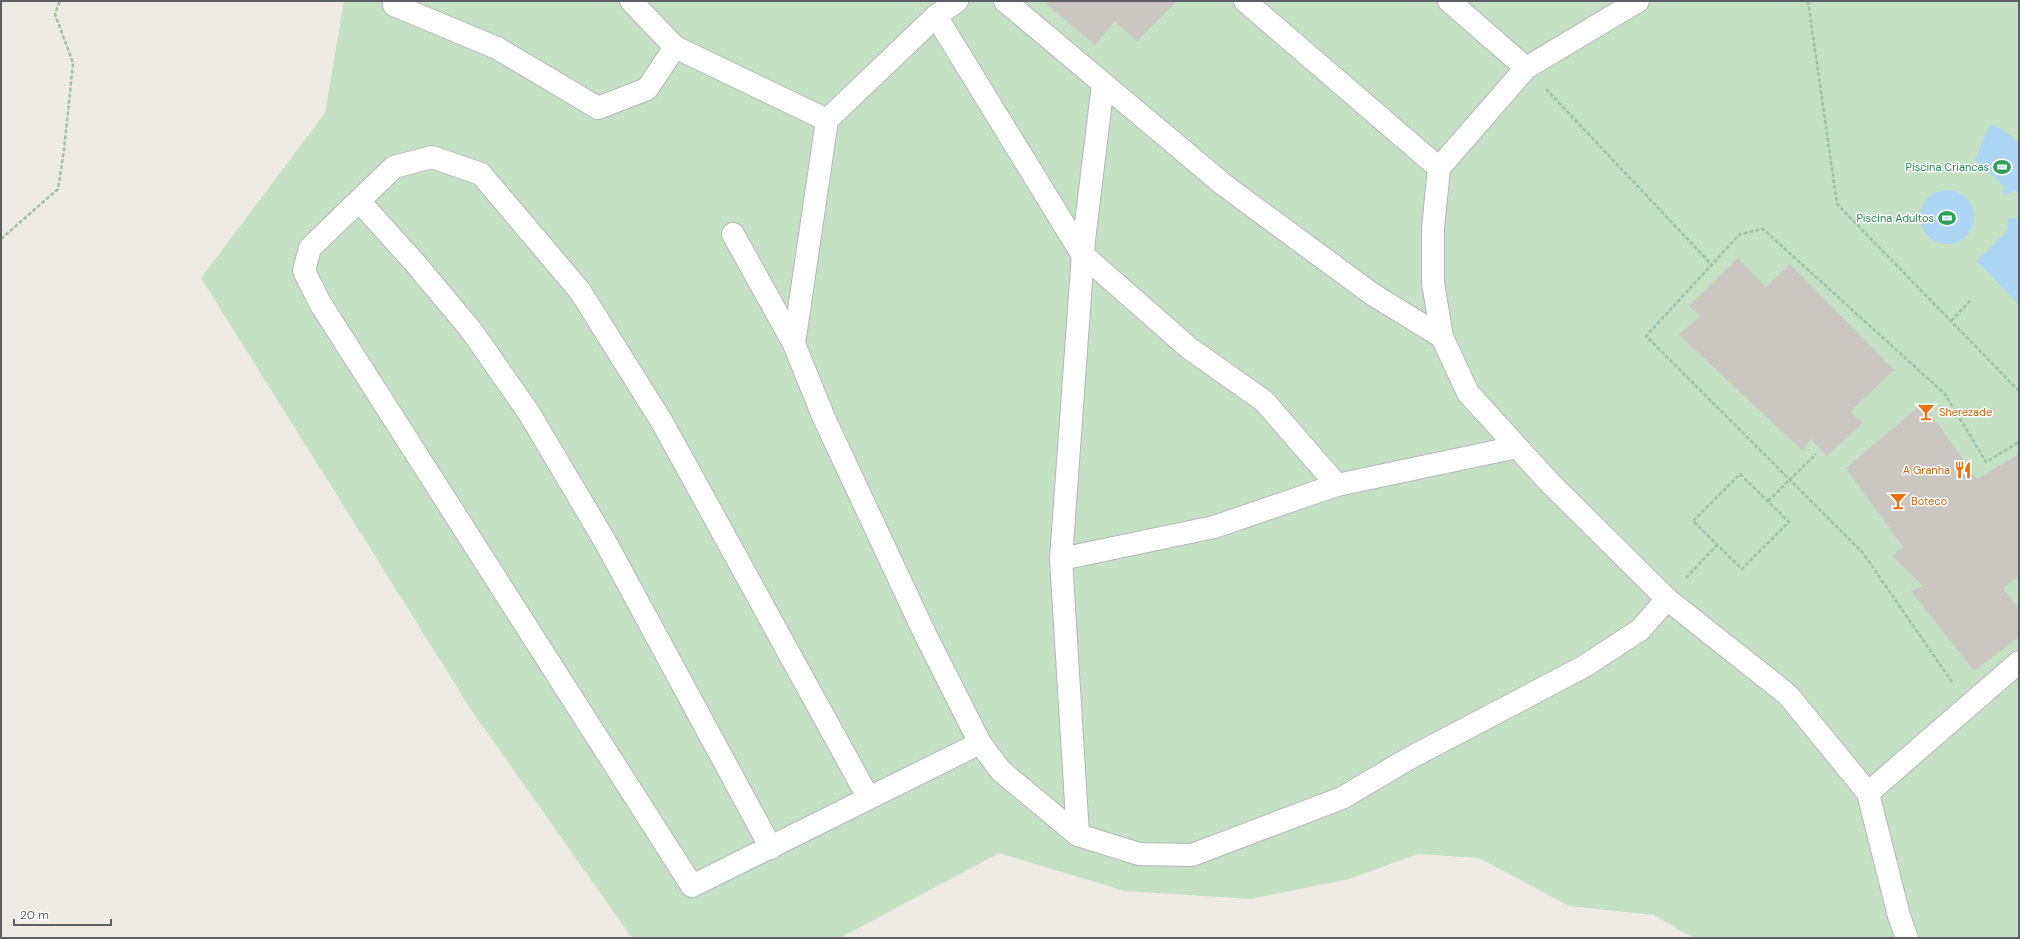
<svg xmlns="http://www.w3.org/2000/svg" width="2020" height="939" viewBox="0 0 2020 939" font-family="'DM Sans',sans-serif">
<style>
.green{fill:#c4e1c4}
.water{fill:#add6f4}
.building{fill:#cac7c3}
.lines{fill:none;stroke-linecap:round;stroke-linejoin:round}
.minor-casing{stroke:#b4b6b9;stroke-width:24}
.path{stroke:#9ec1a8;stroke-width:2.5;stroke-dasharray:4 2;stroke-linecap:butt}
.minor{stroke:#fff;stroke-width:22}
.labels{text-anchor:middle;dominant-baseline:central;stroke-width:3;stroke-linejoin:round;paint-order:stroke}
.leisure-label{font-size:11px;fill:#27864d;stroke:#fff;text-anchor:end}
.food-label{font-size:11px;fill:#c56008;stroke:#fff;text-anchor:start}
</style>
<rect width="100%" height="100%" fill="#edebe4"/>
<!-- green -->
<path class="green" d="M 344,1 L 2019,1 L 2019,938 L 1693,938 L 1654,915 L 1569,906 L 1479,858 L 1418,854 L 1349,879 L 1250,899 L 1125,891 L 999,853 L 840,938 L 632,938 L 472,711 L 201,278 L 325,113 Z"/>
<!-- water -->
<g class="water">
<path d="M 1990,124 L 2002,129 L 2019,143 L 2019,190 L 2003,195 L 2004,186 L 1975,160 Z"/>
<circle cx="1947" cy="217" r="27"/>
<path d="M 2008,218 L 2019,218 L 2019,305 L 1977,261 L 2008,230 Z"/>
</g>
<!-- building -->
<g class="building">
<path d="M 1049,1 L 1177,1 L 1137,41 L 1115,21 L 1095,45 L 1046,4 Z"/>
<path d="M 1738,258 L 1766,287 L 1790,264 L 1894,370 L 1850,412 L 1863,423 L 1827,456 L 1811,439 L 1803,451 L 1679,335 L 1700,316 L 1689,306 Z"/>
<path d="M 1923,403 L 1977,479 L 2019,454 L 2019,576 L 2003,588 L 2019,609 L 2019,637 L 1974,671 L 1911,591 L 1923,586 L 1892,556 L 1903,547 L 1846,468 Z"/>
</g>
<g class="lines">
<!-- minor casing -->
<g class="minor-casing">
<g id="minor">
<path d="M 395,1 L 394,5 L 497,48 L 598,108 L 647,89 L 675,47"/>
<path d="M 631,1 L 675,47 L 827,120"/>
<path d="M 957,1 L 936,16 L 827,120 L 794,344 L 824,418 L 925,634 L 980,743 L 1001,771 L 1078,835 L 1139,854 L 1192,855 L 1342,798 L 1408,759 L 1583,667 L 1640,630 L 1667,599 L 1550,483 L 1468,393 L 1442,337 L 1372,294 L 1224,185 L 1005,1"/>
<path d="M 1245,1 L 1439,168 L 1526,68 L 1638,1"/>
<path d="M 1449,1 L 1526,68"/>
<path d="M 936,16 L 1082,254 L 1189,348 L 1264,401 L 1337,485"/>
<path d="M 1439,168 L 1433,228 L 1433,283 L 1442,337"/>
<path d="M 360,202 L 415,263 L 471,330 L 529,413 L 606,543 L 771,848"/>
<path d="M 733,234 L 794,344"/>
<path d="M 1061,559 L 1214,527 L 1337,485 L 1517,447"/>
<path d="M 1667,599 L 1788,695 L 1868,793 L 1899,916 L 1907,938"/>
<path d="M 1868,793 L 2019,662"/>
<path d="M 868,797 L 662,422 L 580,291 L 481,174 L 432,157 L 394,167 L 310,248 L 304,271 L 320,303 L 692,886 L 980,743"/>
<path d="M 1078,835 L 1061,559 L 1084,240 L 1103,84"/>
</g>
</g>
<!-- path -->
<g class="path">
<path d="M 1808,1 L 1837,204 L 2019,391"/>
<path d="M 1546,89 L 1712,265"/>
<path d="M 1,239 L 58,189 L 64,150 L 73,63 L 55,14 L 60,1"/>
<path d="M 1951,321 L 1971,300"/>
<path d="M 1740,474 L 1789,522 L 1742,569 L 1693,521 Z"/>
<path d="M 1768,501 L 1816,454"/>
<path d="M 1686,578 L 1717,545"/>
<path d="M 1952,682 L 1863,553 L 1646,336 L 1740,234 L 1763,229 L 1945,394 L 1986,462 L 2019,442"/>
</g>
<!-- minor -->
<use href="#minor" class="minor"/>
</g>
<!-- icons -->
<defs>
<g id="stadium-bare" transform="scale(1.38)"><path d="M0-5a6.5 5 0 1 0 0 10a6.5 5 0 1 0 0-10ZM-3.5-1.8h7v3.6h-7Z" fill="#2e9e5b" stroke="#fff" stroke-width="2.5" paint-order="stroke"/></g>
<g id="bar-bare" transform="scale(1.38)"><path d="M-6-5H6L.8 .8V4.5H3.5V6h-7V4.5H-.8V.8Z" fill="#e8710a" stroke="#fff" stroke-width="2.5" paint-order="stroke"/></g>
<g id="restaurant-bare" transform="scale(1.38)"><path d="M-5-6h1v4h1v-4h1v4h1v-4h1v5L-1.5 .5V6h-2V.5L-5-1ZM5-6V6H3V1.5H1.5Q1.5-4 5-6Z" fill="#e8710a" stroke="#fff" stroke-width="2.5" paint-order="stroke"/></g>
</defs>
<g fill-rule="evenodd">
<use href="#stadium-bare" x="2002" y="167"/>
<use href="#stadium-bare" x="1947" y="218"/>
<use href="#bar-bare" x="1926" y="412"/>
<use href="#restaurant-bare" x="1963" y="470"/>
<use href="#bar-bare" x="1898" y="501"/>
</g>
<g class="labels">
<!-- leisure labels -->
<g class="leisure-label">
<text x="1989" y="167">Piscina Criancas</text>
<text x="1934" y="218">Piscina Adultos</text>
</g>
<!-- food labels -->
<g class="food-label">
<text x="1939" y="412">Sherezade</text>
<text x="1950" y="470" text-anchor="end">A Granha</text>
<text x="1911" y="501">Boteco</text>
</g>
</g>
<!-- border -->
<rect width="2020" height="939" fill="none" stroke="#5c5f63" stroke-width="4"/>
<!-- scale -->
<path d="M14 919v6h97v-6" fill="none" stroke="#5c5f63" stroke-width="2"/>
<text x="20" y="919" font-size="12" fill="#5c5f63" stroke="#ffffff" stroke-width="3" paint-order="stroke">20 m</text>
</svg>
